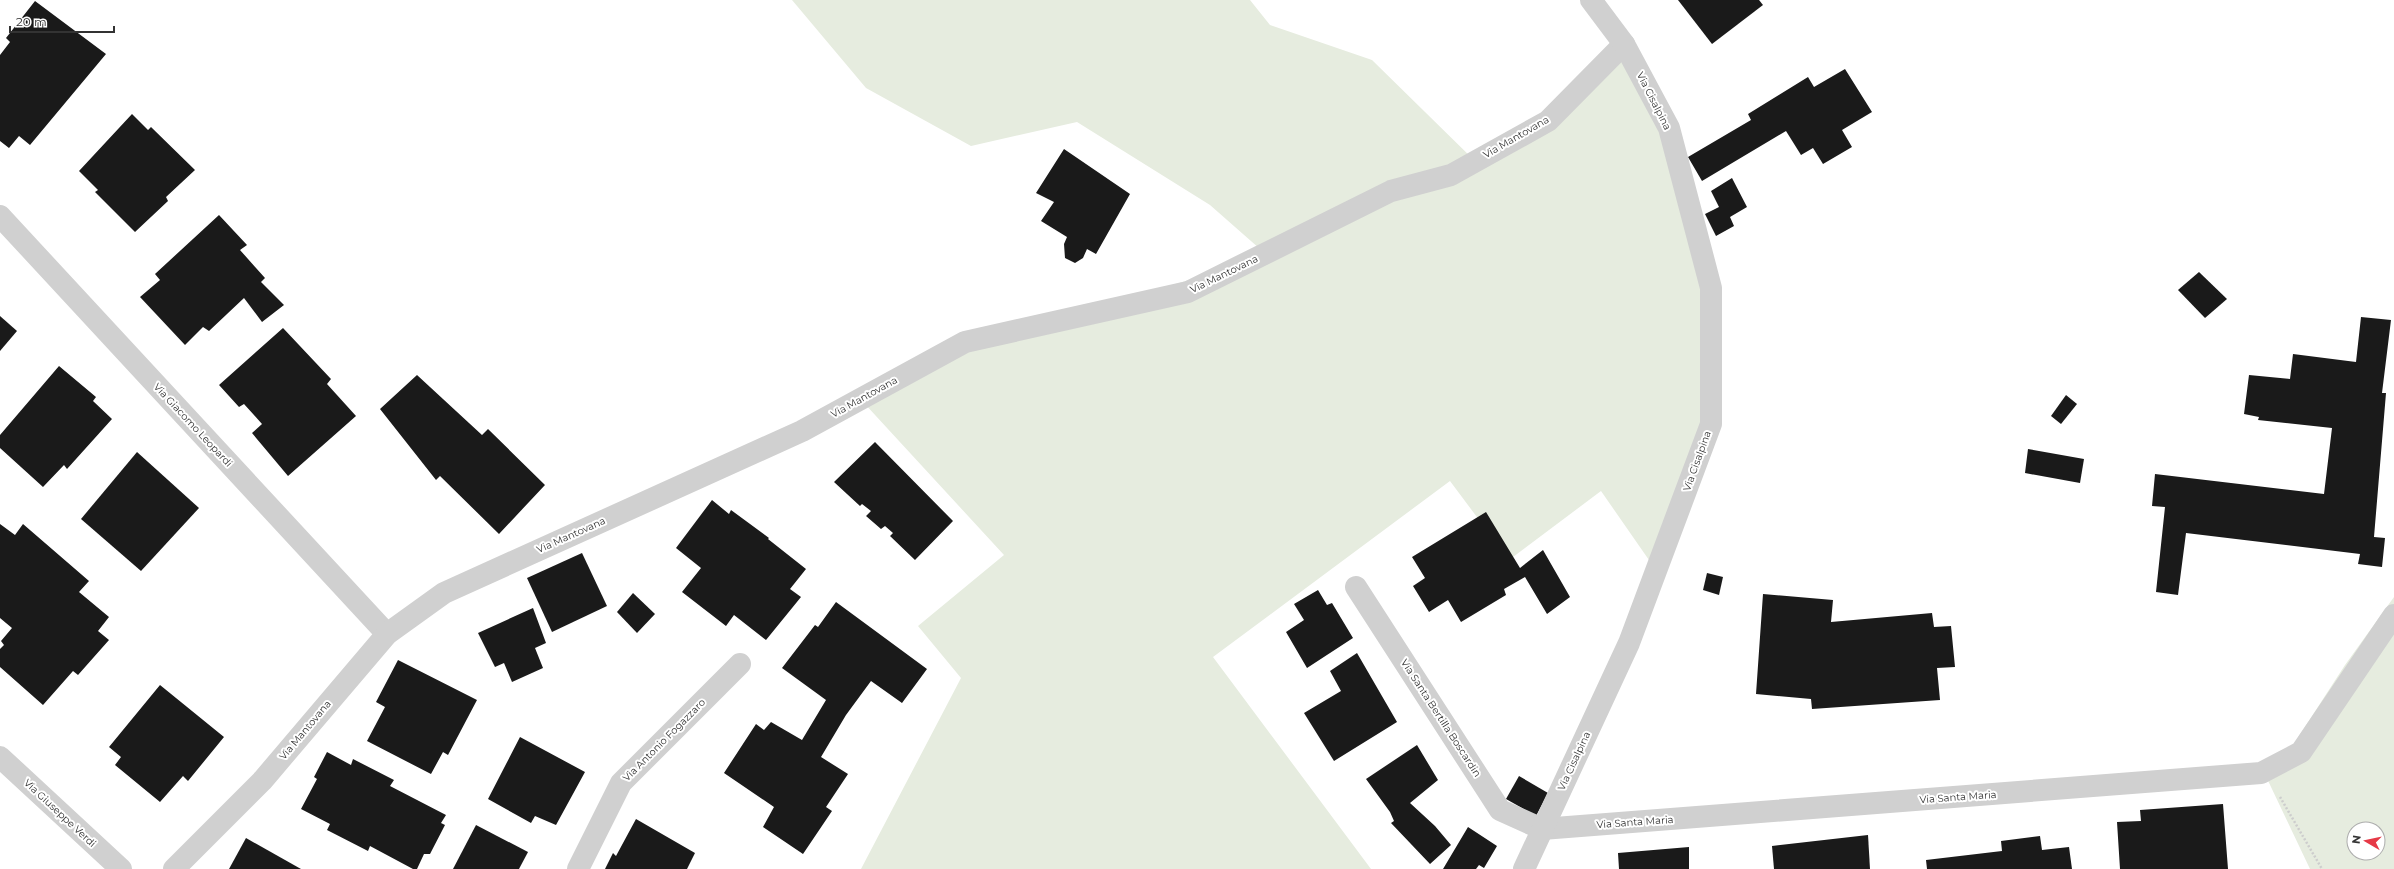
<svg xmlns="http://www.w3.org/2000/svg" width="2394" height="869" viewBox="0 0 2394 869" font-family="Montserrat,sans-serif">
<style>
.green{fill:#e6ecdf;fill-rule:evenodd}
.building{fill:#1a1a1a}
.lines{fill:none;stroke-linecap:round;stroke-linejoin:round}
.path{stroke:#cdcdcd;stroke-width:2.5;stroke-dasharray:2 2;stroke-linecap:butt}
.street{stroke:#d0d0d0;stroke-width:22}
.labels{text-anchor:middle;dominant-baseline:central;stroke-width:4;stroke-linejoin:round;paint-order:stroke}
.street-label{font-size:10px;fill:#333;stroke:#fff}
</style>
<rect width="100%" height="100%" fill="#fff"/>
<!-- green -->
<g class="green">
<path d="M 792,0 L 1250,0 L 1270,25 L 1372,60 L 1477,163 L 1549,125 L 1625,40 L 1704,253 L 1710,406 L 1658,573 L 1601,491 L 1509,560 L 1450,481 L 1213,657 L 1371,869 L 861,869 L 961,678 L 918,626 L 1004,555 L 864,403 L 965,348 L 1268,256 L 1210,205 L 1077,122 L 971,146 L 866,88 Z"/>
<path d="M 2394,597 L 2394,869 L 2310,869 L 2262,768 L 2283,761 L 2345,665 ZM 2354,829 L 2378,829 L 2378,853 L 2354,853 Z"/>
</g>
<!-- building -->
<g class="building">
<path d="M 1678,0 L 1759,0 L 1763,5 L 1712,44 Z"/>
<path d="M 35,1 L 106,54 L 30,145 L 19,136 L 9,148 L 0,141 L 0,55 L 10,42 L 6,38 Z"/>
<path d="M 1845,69 L 1872,112 L 1842,130 L 1852,147 L 1823,164 L 1813,148 L 1801,155 L 1786,131 L 1702,181 L 1688,157 L 1751,120 L 1748,114 L 1808,77 L 1814,87 Z"/>
<path d="M 132,114 L 148,130 L 151,127 L 195,170 L 166,197 L 168,201 L 135,232 L 95,192 L 98,190 L 79,171 Z"/>
<path d="M 1064,149 L 1130,194 L 1096,254 L 1087,249 L 1083,258 L 1075,263 L 1065,258 L 1064,244 L 1067,237 L 1041,221 L 1054,202 L 1036,193 Z"/>
<path d="M 1732,178 L 1747,207 L 1730,217 L 1734,226 L 1716,236 L 1705,214 L 1719,207 L 1711,191 Z"/>
<path d="M 219,215 L 247,245 L 240,250 L 265,278 L 261,282 L 284,305 L 262,322 L 244,298 L 209,331 L 203,327 L 185,345 L 140,297 L 160,280 L 155,274 Z"/>
<path d="M 2199,272 L 2227,299 L 2205,318 L 2178,290 Z"/>
<path d="M 0,316 L 17,331 L 0,351 Z"/>
<path d="M 2361,317 L 2391,320 L 2382,393 L 2386,393 L 2374,537 L 2385,538 L 2382,567 L 2358,564 L 2360,554 L 2186,533 L 2178,595 L 2156,592 L 2165,507 L 2152,506 L 2155,474 L 2324,494 L 2332,428 L 2258,420 L 2259,417 L 2244,414 L 2249,375 L 2290,379 L 2293,354 L 2356,362 Z"/>
<path d="M 283,328 L 331,379 L 327,384 L 356,416 L 288,476 L 252,433 L 262,424 L 244,404 L 239,407 L 219,385 Z"/>
<path d="M 59,366 L 96,397 L 93,401 L 112,419 L 67,469 L 64,465 L 43,487 L 0,448 L 0,435 Z"/>
<path d="M 417,375 L 482,435 L 488,429 L 545,485 L 499,534 L 440,476 L 436,480 L 380,409 Z"/>
<path d="M 2066,395 L 2077,404 L 2061,424 L 2051,416 Z"/>
<path d="M 875,442 L 953,521 L 915,560 L 890,536 L 893,533 L 885,526 L 881,529 L 866,516 L 871,511 L 862,504 L 860,506 L 834,482 Z"/>
<path d="M 2028,449 L 2084,459 L 2080,483 L 2025,473 Z"/>
<path d="M 137,452 L 199,508 L 141,571 L 81,519 Z"/>
<path d="M 712,500 L 729,514 L 731,510 L 769,538 L 768,539 L 806,569 L 790,589 L 801,597 L 766,640 L 734,615 L 726,626 L 682,592 L 701,568 L 676,548 Z"/>
<path d="M 1486,512 L 1520,568 L 1543,550 L 1570,597 L 1547,614 L 1525,577 L 1504,589 L 1506,595 L 1461,622 L 1448,600 L 1429,612 L 1413,586 L 1425,578 L 1412,557 Z"/>
<path d="M 0,524 L 15,535 L 23,524 L 89,581 L 79,592 L 109,617 L 98,631 L 109,640 L 78,675 L 73,671 L 43,705 L 0,667 L 0,649 L 4,645 L 1,641 L 12,628 L 0,618 Z"/>
<path d="M 582,553 L 607,606 L 552,632 L 527,578 Z"/>
<path d="M 1707,573 L 1723,577 L 1719,595 L 1703,590 Z"/>
<path d="M 1318,590 L 1327,605 L 1332,603 L 1353,638 L 1307,668 L 1286,632 L 1304,620 L 1294,604 Z"/>
<path d="M 633,593 L 655,614 L 637,633 L 617,612 Z"/>
<path d="M 1763,594 L 1833,600 L 1831,622 L 1932,613 L 1934,627 L 1951,626 L 1955,667 L 1937,668 L 1940,700 L 1812,709 L 1811,699 L 1756,694 Z"/>
<path d="M 836,602 L 927,669 L 902,703 L 871,681 L 846,715 L 821,757 L 848,774 L 826,807 L 832,811 L 803,854 L 763,827 L 774,807 L 724,773 L 756,724 L 764,730 L 771,722 L 802,740 L 826,700 L 782,668 L 815,625 L 818,627 Z"/>
<path d="M 533,608 L 546,643 L 535,648 L 543,668 L 512,682 L 504,663 L 495,667 L 478,633 Z"/>
<path d="M 1357,653 L 1397,722 L 1334,761 L 1304,713 L 1341,691 L 1330,671 Z"/>
<path d="M 398,660 L 477,700 L 448,755 L 443,752 L 431,774 L 367,741 L 385,707 L 376,702 Z"/>
<path d="M 160,685 L 224,737 L 188,781 L 183,776 L 160,802 L 115,765 L 121,757 L 109,747 Z"/>
<path d="M 520,737 L 585,772 L 556,825 L 535,816 L 531,823 L 488,799 Z"/>
<path d="M 1417,745 L 1438,780 L 1410,803 L 1435,826 L 1451,845 L 1430,864 L 1391,823 L 1394,821 L 1390,812 L 1366,779 Z"/>
<path d="M 327,752 L 351,765 L 353,759 L 394,780 L 390,786 L 446,815 L 441,823 L 445,825 L 430,854 L 424,854 L 417,869 L 413,869 L 370,846 L 368,851 L 327,830 L 330,824 L 301,809 L 317,779 L 314,777 Z"/>
<path d="M 1519,776 L 1548,793 L 1536,816 L 1506,799 Z"/>
<path d="M 2223,804 L 2228,869 L 2120,869 L 2117,822 L 2141,821 L 2140,810 Z"/>
<path d="M 636,819 L 695,853 L 687,869 L 605,869 L 613,853 L 616,856 Z"/>
<path d="M 476,825 L 528,852 L 519,869 L 453,869 Z"/>
<path d="M 1468,827 L 1497,846 L 1484,868 L 1479,865 L 1476,869 L 1443,869 Z"/>
<path d="M 1868,835 L 1870,869 L 1774,869 L 1772,846 Z"/>
<path d="M 2040,836 L 2042,850 L 2069,847 L 2072,869 L 1927,869 L 1926,860 L 2002,851 L 2001,841 Z"/>
<path d="M 246,838 L 301,869 L 229,869 Z"/>
<path d="M 1689,847 L 1689,869 L 1619,869 L 1618,853 Z"/>
</g>
<g class="lines">
<!-- path -->
<path class="path" d="M 2280,797 L 2322,869"/>
<!-- street -->
<g class="street">
<path d="M 0,216 L 387,634"/>
<path d="M 1356,587 L 1500,810 L 1542,829 L 2261,773 L 2301,752 L 2394,615"/>
<path d="M 0,757 L 121,869"/>
<path d="M 174,869 L 262,781 L 387,634 L 444,593 L 802,431 L 965,342 L 1188,292 L 1391,191 L 1451,175 L 1548,121 L 1624,44"/>
<path d="M 578,869 L 621,783 L 740,664"/>
<path d="M 1524,869 L 1629,643 L 1711,424 L 1711,288 L 1669,128 L 1624,44 L 1591,0"/>
</g>
</g>
<g class="labels">
<!-- street labels -->
<g class="street-label">
<text transform="translate(1654 101) rotate(63)">Via Cisalpina</text>
<text transform="translate(1516 137) rotate(-30)">Via Mantovana</text>
<text transform="translate(1224 274) rotate(-26)">Via Mantovana</text>
<text transform="translate(864 397) rotate(-29)">Via Mantovana</text>
<text transform="translate(193 425) rotate(47)">Via Giacomo Leopardi</text>
<text transform="translate(1697 461) rotate(-70)">Via Cisalpina</text>
<text transform="translate(571 535) rotate(-24)">Via Mantovana</text>
<text transform="translate(1441 718) rotate(57)">Via Santa Bertilla Boscardin</text>
<text transform="translate(305 730) rotate(-50)">Via Mantovana</text>
<text transform="translate(664 740) rotate(-45)">Via Antonio Fogazzaro</text>
<text transform="translate(1574 761) rotate(-65)">Via Cisalpina</text>
<text transform="translate(1958 797) rotate(-4)">Via Santa Maria</text>
<text transform="translate(60 813) rotate(43)">Via Giuseppe Verdi</text>
<text transform="translate(1635 822) rotate(-4)">Via Santa Maria</text>
</g>
</g>
<!-- north arrow -->
<g transform="translate(2366 841) rotate(279)"><circle r="19" fill="#ffffff" stroke="#adadad"/>
<path d="M0-3L7 15L0 10L-7 15Z" fill="#e63946"/>
<text y="-6" font-size="11" font-weight="bold" text-anchor="middle" fill="#333333">N</text>
</g>
<!-- scale -->
<path d="M10 26v6h104v-6" fill="none" stroke="#333333" stroke-width="2"/>
<text x="16" y="26" font-size="12" fill="#333333" stroke="#ffffff" stroke-width="3" paint-order="stroke">20 m</text>
</svg>
